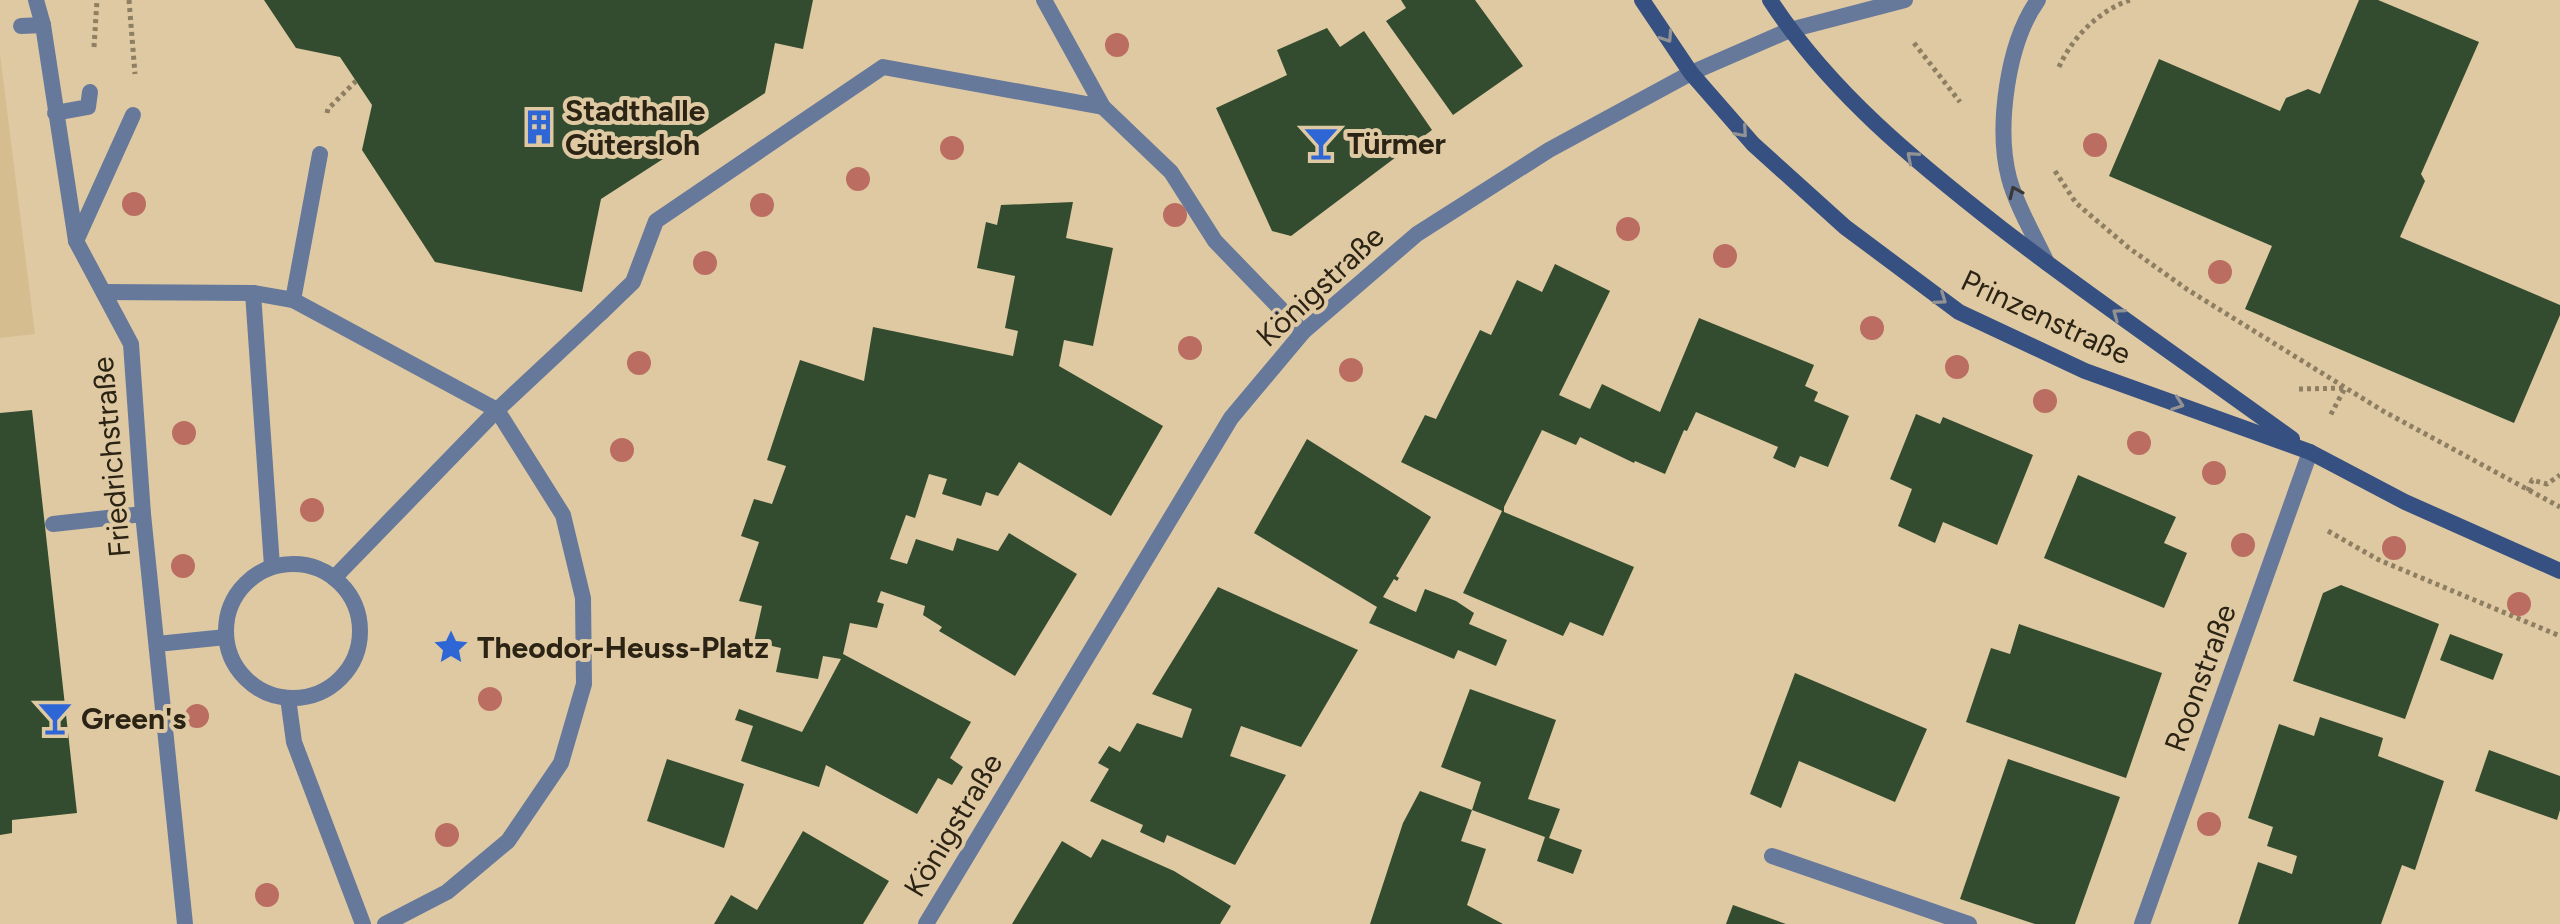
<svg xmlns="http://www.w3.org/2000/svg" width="2560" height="924" viewBox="0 0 2560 924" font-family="Figtree,sans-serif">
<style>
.built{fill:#d6bd8f}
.building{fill:#334c2f}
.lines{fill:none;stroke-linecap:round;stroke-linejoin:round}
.path{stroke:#8e7e62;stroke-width:5;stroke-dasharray:4 4;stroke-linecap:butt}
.lane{stroke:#66799b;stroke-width:16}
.street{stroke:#66799b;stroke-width:16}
.secondary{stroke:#365081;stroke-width:16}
.tree{fill:#bb6d61}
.oneway{stroke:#939393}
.oneway2{stroke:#3a3836}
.labels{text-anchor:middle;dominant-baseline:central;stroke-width:8;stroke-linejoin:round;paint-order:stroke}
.poi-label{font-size:30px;font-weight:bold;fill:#2b2314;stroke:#dfc9a2;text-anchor:start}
.street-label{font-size:30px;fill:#2b2314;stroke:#dfc9a2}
</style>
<rect width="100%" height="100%" fill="#dfc9a2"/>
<!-- built -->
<path class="built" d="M 0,54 L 35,334 L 0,338 Z"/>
<!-- building -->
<g class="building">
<path d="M 264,0 L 813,0 L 803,49 L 775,43 L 765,93 L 601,199 L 582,292 L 435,262 L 362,150 L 372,105 L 340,57 L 296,48 Z"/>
<path d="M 1401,0 L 1475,0 L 1523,66 L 1453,115 L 1386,21 L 1406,8 Z"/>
<path d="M 2359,0 L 2378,0 L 2479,42 L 2421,174 L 2425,181 L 2400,237 L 2560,305 L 2560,315 L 2514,423 L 2245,309 L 2272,246 L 2109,176 L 2159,59 L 2280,111 L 2286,98 L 2308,89 L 2320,94 Z"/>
<path d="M 1327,28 L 1340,47 L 1364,31 L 1432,130 L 1291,236 L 1272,231 L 1216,108 L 1287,75 L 1277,50 Z"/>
<path d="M 1073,202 L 1066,238 L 1113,248 L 1093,346 L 1064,340 L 1059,366 L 1163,426 L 1111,516 L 1019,462 L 998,496 L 986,492 L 981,506 L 942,494 L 947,479 L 929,474 L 915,518 L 906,515 L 890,559 L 907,564 L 916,539 L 953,551 L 957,538 L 998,551 L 1009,533 L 1077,574 L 1015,676 L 939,631 L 942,627 L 923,615 L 925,606 L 881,591 L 877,602 L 884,604 L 877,628 L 850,623 L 843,654 L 971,722 L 950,758 L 963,767 L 952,785 L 938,778 L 917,814 L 826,765 L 819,787 L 741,761 L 753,726 L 735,720 L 739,709 L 802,732 L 841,659 L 823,656 L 818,679 L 776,672 L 781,648 L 754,642 L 762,606 L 739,601 L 759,542 L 741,536 L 754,499 L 772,504 L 786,466 L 767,460 L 800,360 L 864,381 L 873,327 L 1013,356 L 1018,331 L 1005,328 L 1015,276 L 977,268 L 986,222 L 997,225 L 1001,205 Z"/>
<path d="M 1555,264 L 1610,291 L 1559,395 L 1590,409 L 1602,384 L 1660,412 L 1699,318 L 1814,365 L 1805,386 L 1818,392 L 1814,401 L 1849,416 L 1828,467 L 1800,456 L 1795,468 L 1773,458 L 1778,447 L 1696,412 L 1687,431 L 1684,430 L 1665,474 L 1635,461 L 1634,463 L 1580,437 L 1576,445 L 1542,430 L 1504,507 L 1504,512 L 1634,567 L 1603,636 L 1570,622 L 1563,636 L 1463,593 L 1502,511 L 1401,462 L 1425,415 L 1436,419 L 1480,330 L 1491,335 L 1517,280 L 1542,292 Z"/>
<path d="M 32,410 L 77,813 L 12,820 L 12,833 L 0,835 L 0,413 Z"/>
<path d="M 1916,414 L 1940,424 L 1943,417 L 2033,455 L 1997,545 L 1943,522 L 1935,543 L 1898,526 L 1912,489 L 1890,479 Z"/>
<path d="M 1307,439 L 1431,517 L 1396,576 L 1399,578 L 1397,581 L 1394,579 L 1383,597 L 1416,612 L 1425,589 L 1456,601 L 1474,613 L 1469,624 L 1507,640 L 1496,666 L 1458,650 L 1454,659 L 1369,623 L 1377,607 L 1254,533 Z"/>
<path d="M 2078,475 L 2176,517 L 2164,543 L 2187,553 L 2164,608 L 2044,558 Z"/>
<path d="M 2341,585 L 2439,624 L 2405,719 L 2293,681 L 2323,593 Z"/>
<path d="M 1218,587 L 1358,650 L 1301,747 L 1241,726 L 1230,756 L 1286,775 L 1235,865 L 1167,835 L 1164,843 L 1140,832 L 1143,825 L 1090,801 L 1109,769 L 1098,763 L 1109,746 L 1120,752 L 1137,723 L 1182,738 L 1192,709 L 1152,694 Z"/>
<path d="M 2019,624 L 2162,673 L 2126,778 L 1966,722 L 1991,648 L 2010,654 Z"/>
<path d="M 2450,634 L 2503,654 L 2493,680 L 2440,660 Z"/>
<path d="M 1795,673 L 1927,729 L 1895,802 L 1799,761 L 1781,808 L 1750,794 Z"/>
<path d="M 1470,689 L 1556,720 L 1528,799 L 1560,809 L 1549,838 L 1582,850 L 1573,874 L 1537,861 L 1545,837 L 1472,810 L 1481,782 L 1441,767 Z"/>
<path d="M 2320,717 L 2383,738 L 2378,756 L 2444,781 L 2415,870 L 2402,865 L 2381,924 L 2238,924 L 2258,862 L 2292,874 L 2297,856 L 2267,846 L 2273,827 L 2248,818 L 2279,724 L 2314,736 Z"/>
<path d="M 2489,750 L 2560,776 L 2560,810 L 2557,820 L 2475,791 Z"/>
<path d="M 667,759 L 744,784 L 724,848 L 647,821 Z"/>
<path d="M 2008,759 L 2120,797 L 2075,924 L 2035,924 L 1960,899 Z"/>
<path d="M 1420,791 L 1472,810 L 1461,841 L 1486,849 L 1467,905 L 1503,924 L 1370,924 L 1403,823 Z"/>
<path d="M 803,831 L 889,881 L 863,924 L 714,924 L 731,895 L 757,910 Z"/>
<path d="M 1102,839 L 1174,871 L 1231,906 L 1220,924 L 1012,924 L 1062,841 L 1091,858 Z"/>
<path d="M 1733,905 L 1786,924 L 1726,924 Z"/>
</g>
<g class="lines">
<!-- path -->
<g class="path">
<path d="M 129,0 L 135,74"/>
<path d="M 1914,43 L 1960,102"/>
<path d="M 94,47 L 97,0"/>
<path d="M 2059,67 C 2073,36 2099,11 2130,0"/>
<path d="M 327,113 L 328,109 L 356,81"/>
<path d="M 2055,171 L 2076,203 L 2129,248 L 2188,290 L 2383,411 L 2560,507"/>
<path d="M 2299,389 L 2345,388 L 2330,416"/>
<path d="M 2528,491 L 2532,480 L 2547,484 L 2560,475"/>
<path d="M 2328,531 L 2379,560 L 2560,636"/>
</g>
<!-- lane -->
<g class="lane">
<path d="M 1044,0 L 1103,107 L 1171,172 L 1215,241 L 1303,332"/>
<path d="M 602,312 L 633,282 L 656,221 L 883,67 L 1103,107"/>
<path d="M 53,524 L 143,514"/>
<path d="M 1772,856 L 1969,924"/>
</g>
<!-- street -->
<g class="street">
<path d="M 36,0 L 43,25 L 76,241 L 131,344 L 143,514 L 185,924"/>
<path d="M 2038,0 C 2007,43 1996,128 2009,178 C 2016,205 2035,237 2047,263"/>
<path d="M 21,26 L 43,25"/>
<path d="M 55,113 L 88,107 L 90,92"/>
<path d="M 76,241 L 133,115"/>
<path d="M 104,292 L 253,293 L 293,300 L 497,410 L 563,515 L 583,598 L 584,684 L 561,763 L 508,841 L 447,892 L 385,924"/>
<path d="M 253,293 L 272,566"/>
<path d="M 293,300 L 320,154"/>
<circle cx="293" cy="631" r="67"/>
<path d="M 334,578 L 497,410 L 602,312"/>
<path d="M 157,644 L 226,637"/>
<path d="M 288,698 L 294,742 L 363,924"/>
<path d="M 926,924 L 1231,418 L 1303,332 L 1417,234 L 1549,150 L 1691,73 L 1790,30 L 1905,0"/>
<path d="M 2142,924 L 2310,452"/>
</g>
<!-- secondary -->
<g class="secondary">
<path d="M 1642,0 L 1691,73 L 1753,144 L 1845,227 L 1959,312 L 2085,371 L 2310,452 L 2405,502 L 2560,571"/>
<path d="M 1770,0 C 1830,92 1916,162 2002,229 C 2097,302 2196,369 2292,439"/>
</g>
</g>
<!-- trees -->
<g class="tree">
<circle cx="1117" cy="45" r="12"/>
<circle cx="2095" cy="145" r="12"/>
<circle cx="952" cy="148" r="12"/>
<circle cx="858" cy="179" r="12"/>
<circle cx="134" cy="204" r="12"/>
<circle cx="762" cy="205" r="12"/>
<circle cx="1175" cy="215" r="12"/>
<circle cx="1628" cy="229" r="12"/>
<circle cx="1725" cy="256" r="12"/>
<circle cx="705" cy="263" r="12"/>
<circle cx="2220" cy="272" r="12"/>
<circle cx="1872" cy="328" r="12"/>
<circle cx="1190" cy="348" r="12"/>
<circle cx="639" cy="363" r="12"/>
<circle cx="1957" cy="367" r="12"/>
<circle cx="1351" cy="370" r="12"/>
<circle cx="2045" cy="401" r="12"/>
<circle cx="184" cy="433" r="12"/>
<circle cx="2139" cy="443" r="12"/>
<circle cx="622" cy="450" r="12"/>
<circle cx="2214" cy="473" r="12"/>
<circle cx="312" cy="510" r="12"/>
<circle cx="2243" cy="545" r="12"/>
<circle cx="2394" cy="548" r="12"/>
<circle cx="183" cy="566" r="12"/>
<circle cx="2519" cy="604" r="12"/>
<circle cx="490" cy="699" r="12"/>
<circle cx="197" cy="716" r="12"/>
<circle cx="2209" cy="824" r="12"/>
<circle cx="447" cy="835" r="12"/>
<circle cx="267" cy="895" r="12"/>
</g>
<!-- one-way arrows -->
<defs><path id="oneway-chevron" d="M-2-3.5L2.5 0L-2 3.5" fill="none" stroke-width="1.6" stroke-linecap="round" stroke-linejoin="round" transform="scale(2)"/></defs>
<g class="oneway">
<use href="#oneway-chevron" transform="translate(1667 37) rotate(56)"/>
<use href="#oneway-chevron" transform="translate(1742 132) rotate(49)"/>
<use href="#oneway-chevron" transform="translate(1912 157) rotate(-139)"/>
<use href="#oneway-chevron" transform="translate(1941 299) rotate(35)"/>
<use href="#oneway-chevron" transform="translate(2118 314) rotate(-144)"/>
<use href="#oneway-chevron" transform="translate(2178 404) rotate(20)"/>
</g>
<use class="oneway2" href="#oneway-chevron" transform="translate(2015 192) rotate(-114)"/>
<!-- icons -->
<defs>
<g id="building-bare" transform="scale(2.76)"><path d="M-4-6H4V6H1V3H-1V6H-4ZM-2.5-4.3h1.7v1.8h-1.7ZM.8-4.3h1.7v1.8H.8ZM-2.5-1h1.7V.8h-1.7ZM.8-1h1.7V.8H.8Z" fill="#2e67d5" stroke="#dfc9a2" stroke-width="2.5" paint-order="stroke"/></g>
<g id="bar-bare" transform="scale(2.76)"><path d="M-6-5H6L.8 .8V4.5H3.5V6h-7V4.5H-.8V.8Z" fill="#2e67d5" stroke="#dfc9a2" stroke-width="2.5" paint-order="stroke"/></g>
<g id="sight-bare" transform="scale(2.76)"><path d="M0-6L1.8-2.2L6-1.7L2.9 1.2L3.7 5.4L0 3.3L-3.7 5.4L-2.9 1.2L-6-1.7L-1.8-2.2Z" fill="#2e67d5" stroke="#dfc9a2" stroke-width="2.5" paint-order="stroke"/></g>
</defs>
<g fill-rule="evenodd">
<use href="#building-bare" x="539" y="127"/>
<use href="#bar-bare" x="1321" y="143"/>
<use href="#sight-bare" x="451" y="647"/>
<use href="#bar-bare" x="55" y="718"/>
</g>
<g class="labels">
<!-- poi labels -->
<g class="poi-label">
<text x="565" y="110">Stadthalle<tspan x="565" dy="34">Gütersloh</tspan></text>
<text x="1347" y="143">Türmer</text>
<text x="477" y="647">Theodor-Heuss-Platz</text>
<text x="81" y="718">Green's</text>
</g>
<!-- street labels -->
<g class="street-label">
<text transform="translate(1320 286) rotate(-43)">Königstraße</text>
<text transform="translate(2046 317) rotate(25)">Prinzenstraße</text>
<text transform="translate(111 457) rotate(-95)">Friedrichstraße</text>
<text transform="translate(2200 678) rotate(-70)">Roonstraße</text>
<text transform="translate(953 825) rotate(-59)">Königstraße</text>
</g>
</g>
</svg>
